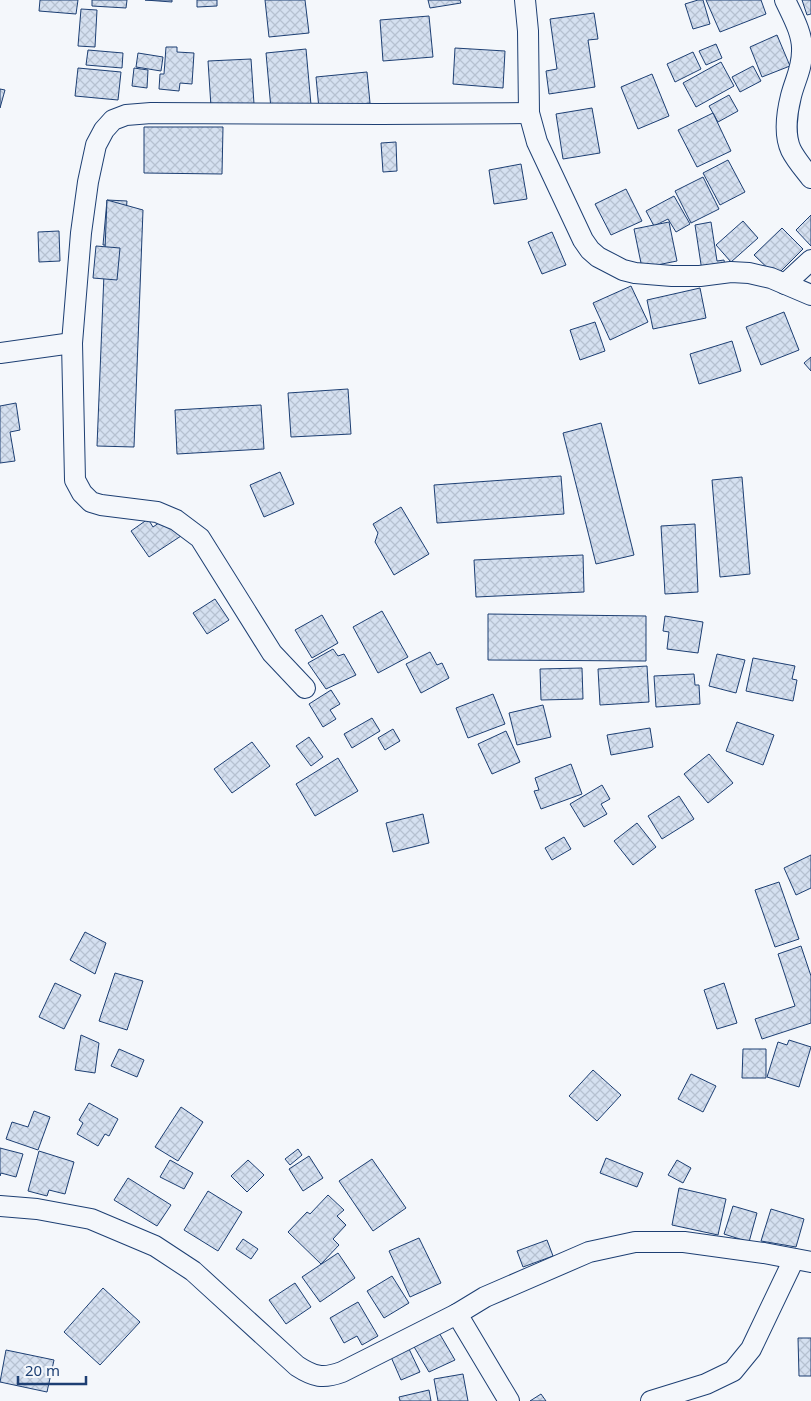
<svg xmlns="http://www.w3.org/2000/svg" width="811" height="1401" viewBox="0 0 811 1401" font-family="'Noto Sans',sans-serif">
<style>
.building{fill:url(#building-cross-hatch);stroke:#1d3f73}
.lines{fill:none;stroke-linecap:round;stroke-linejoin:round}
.street-casing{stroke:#1d3f73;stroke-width:22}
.street{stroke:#f4f7fb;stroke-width:20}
</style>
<defs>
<pattern id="building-cross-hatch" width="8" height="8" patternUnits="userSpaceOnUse" patternTransform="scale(1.25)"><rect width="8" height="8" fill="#d5e0f0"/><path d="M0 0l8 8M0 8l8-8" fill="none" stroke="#b6c1d1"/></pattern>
</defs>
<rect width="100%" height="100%" fill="#f4f7fb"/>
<!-- building -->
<g class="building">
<path d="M 40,0 L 78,0 L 76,14 L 39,11 Z"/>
<path d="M 92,0 L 127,0 L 126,8 L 92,6 Z"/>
<path d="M 145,0 L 172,0 L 172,2 Z"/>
<path d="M 197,0 L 217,0 L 217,6 L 197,7 Z"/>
<path d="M 265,0 L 305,0 L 309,33 L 269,37 Z"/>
<path d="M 428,0 L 460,0 L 461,3 L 430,8 Z"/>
<path d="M 698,0 L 703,0 L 710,24 L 693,29 L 685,4 Z"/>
<path d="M 706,0 L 761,0 L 766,14 L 720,32 Z"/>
<path d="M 802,0 L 811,0 L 811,14 L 807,15 Z"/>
<path d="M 81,9 L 97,10 L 95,47 L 78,46 Z"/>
<path d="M 594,13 L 598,39 L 588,40 L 595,87 L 549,94 L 546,71 L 557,69 L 550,19 Z"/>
<path d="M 429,16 L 433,57 L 383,61 L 380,20 Z"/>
<path d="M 777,35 L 790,66 L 762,77 L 750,47 Z"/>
<path d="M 716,44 L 722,58 L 706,65 L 699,51 Z"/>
<path d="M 166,47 L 177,47 L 177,52 L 194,53 L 192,84 L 180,83 L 179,91 L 159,89 L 160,74 L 164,74 Z"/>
<path d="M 455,48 L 505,51 L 503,88 L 453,84 Z"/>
<path d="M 306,49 L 311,105 L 271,109 L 266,53 Z"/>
<path d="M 88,50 L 123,53 L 122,68 L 86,65 Z"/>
<path d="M 693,52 L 701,69 L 675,82 L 667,64 Z"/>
<path d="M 138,53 L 163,57 L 161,71 L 136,67 Z"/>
<path d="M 251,59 L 254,104 L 211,107 L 208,61 Z"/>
<path d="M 721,62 L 734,86 L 696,107 L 683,83 Z"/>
<path d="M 753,66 L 761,81 L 740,92 L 732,77 Z"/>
<path d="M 78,68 L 121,72 L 118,100 L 75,96 Z"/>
<path d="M 134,68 L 148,70 L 147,88 L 132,86 Z"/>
<path d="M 367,72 L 370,103 L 319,109 L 316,77 Z"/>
<path d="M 652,74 L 669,116 L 638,129 L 621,87 Z"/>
<path d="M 0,89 L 5,90 L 0,108 Z"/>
<path d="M 729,95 L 738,111 L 718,122 L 709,106 Z"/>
<path d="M 592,108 L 600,153 L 563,159 L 556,114 Z"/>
<path d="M 713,113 L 731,151 L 697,167 L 678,130 Z"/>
<path d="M 144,127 L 223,127 L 222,174 L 144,173 Z"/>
<path d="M 396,142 L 397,171 L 383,172 L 381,143 Z"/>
<path d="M 728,160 L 745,192 L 720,205 L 703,173 Z"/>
<path d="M 521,164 L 527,199 L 494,204 L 489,170 Z"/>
<path d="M 703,177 L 719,209 L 691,223 L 675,191 Z"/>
<path d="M 626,189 L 642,221 L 611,235 L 595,204 Z"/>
<path d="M 674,196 L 690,224 L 676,232 L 668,219 L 654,226 L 646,211 Z"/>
<path d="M 107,200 L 127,201 L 123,246 L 103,245 Z"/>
<path d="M 107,200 L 143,210 L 134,447 L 97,446 Z"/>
<path d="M 811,215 L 811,246 L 796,230 Z"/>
<path d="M 743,221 L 758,238 L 731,262 L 716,245 Z"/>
<path d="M 669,222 L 677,261 L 642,268 L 634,229 Z"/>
<path d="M 711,222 L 717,261 L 724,260 L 725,267 L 702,271 L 695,225 Z"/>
<path d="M 782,228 L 803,249 L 776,276 L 754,255 Z"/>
<path d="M 59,231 L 60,261 L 39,262 L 38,232 Z"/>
<path d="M 552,232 L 566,265 L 542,274 L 528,242 Z"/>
<path d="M 96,246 L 120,248 L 117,280 L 93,278 Z"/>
<path d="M 631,286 L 648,322 L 610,340 L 593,303 Z"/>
<path d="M 700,288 L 706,318 L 653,329 L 647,300 Z"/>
<path d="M 784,312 L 799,350 L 761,365 L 746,327 Z"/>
<path d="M 595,322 L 605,351 L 580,360 L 570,330 Z"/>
<path d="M 732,341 L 741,371 L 699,384 L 690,354 Z"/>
<path d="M 811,357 L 811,371 L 804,363 Z"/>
<path d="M 348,389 L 351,434 L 291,437 L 288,393 Z"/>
<path d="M 16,403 L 20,430 L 10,432 L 15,461 L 0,463 L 0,406 Z"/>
<path d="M 261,405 L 264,449 L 177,454 L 175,410 Z"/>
<path d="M 601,423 L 634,555 L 596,564 L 563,433 Z"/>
<path d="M 280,472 L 294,504 L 264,517 L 250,485 Z"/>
<path d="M 561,476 L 564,514 L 437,523 L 434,485 Z"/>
<path d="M 742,477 L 750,574 L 720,577 L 712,480 Z"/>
<path d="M 401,507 L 429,554 L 394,575 L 375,542 L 378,533 L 373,524 Z"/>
<path d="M 148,519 L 153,527 L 163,520 L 168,528 L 173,524 L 181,536 L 149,557 L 131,531 Z"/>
<path d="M 695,524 L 698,592 L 665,594 L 661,526 Z"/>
<path d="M 583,555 L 584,592 L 476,597 L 474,560 Z"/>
<path d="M 215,599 L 229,620 L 207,634 L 193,613 Z"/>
<path d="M 382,611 L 408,657 L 378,673 L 353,627 Z"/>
<path d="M 488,614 L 646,616 L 646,661 L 488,660 Z"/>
<path d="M 322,615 L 338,643 L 312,658 L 295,630 Z"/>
<path d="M 665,616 L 703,622 L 698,653 L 667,649 L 669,632 L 663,631 Z"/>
<path d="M 333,649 L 338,656 L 344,654 L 356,675 L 326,689 L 308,663 Z"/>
<path d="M 430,652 L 437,665 L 442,663 L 449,678 L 421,693 L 406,664 Z"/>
<path d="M 717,654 L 745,660 L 736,693 L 709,686 Z"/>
<path d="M 753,658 L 795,666 L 792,679 L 797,680 L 793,701 L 746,691 Z"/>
<path d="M 647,666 L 649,702 L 600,705 L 598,669 Z"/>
<path d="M 582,668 L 583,699 L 541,700 L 540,669 Z"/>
<path d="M 694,674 L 695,685 L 699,685 L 700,704 L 656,707 L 654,676 Z"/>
<path d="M 331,690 L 340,704 L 330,710 L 336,719 L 323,727 L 309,704 Z"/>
<path d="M 493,694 L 505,724 L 468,738 L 456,708 Z"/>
<path d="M 543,705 L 551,737 L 517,745 L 509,713 Z"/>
<path d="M 372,718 L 380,731 L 352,748 L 344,734 Z"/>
<path d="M 737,722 L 774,735 L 763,765 L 726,751 Z"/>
<path d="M 650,728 L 653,747 L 611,755 L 607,735 Z"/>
<path d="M 393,729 L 400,741 L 385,750 L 378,738 Z"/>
<path d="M 506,731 L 520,762 L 492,774 L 478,744 Z"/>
<path d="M 309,737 L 323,757 L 311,766 L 296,746 Z"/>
<path d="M 252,742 L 270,766 L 232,793 L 214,769 Z"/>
<path d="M 709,754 L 733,783 L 708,803 L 684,774 Z"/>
<path d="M 338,758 L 358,791 L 315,816 L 296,784 Z"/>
<path d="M 571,764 L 582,794 L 541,809 L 534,791 L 539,790 L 535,778 Z"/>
<path d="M 602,785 L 610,799 L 601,804 L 607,814 L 584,827 L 570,804 Z"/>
<path d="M 679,796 L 694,819 L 662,839 L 648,816 Z"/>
<path d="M 423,814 L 429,843 L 393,852 L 386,823 Z"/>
<path d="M 637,823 L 656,847 L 633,865 L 614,841 Z"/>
<path d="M 564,837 L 571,849 L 552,860 L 545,848 Z"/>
<path d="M 811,855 L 811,888 L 796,895 L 784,868 Z"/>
<path d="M 779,882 L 799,939 L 775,947 L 755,890 Z"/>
<path d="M 85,932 L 106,943 L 95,974 L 70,960 Z"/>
<path d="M 801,946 L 811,976 L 811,1023 L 762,1039 L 755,1019 L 795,1006 L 778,954 Z"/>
<path d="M 115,973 L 143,981 L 127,1030 L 99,1021 Z"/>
<path d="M 55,983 L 81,995 L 64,1029 L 39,1017 Z"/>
<path d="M 724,983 L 737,1023 L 717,1029 L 704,990 Z"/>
<path d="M 81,1035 L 99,1043 L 95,1073 L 75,1070 Z"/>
<path d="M 789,1040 L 811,1047 L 799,1087 L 767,1077 L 778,1042 L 787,1045 Z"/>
<path d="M 119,1049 L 144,1060 L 137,1077 L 111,1066 Z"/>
<path d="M 743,1049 L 766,1049 L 766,1078 L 742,1078 Z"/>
<path d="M 593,1070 L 621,1095 L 597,1121 L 569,1096 Z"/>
<path d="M 691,1074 L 716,1086 L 703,1112 L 678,1099 Z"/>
<path d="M 89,1103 L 118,1119 L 109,1136 L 105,1134 L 98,1146 L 77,1134 L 83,1123 L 79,1120 Z"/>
<path d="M 181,1107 L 203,1122 L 178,1161 L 155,1147 Z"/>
<path d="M 34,1111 L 50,1117 L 38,1150 L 6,1139 L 12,1122 L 28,1127 Z"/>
<path d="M 0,1148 L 23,1154 L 16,1177 L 1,1173 L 0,1176 Z"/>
<path d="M 298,1149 L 302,1155 L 290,1165 L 285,1159 Z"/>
<path d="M 39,1151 L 74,1162 L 65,1194 L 49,1190 L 47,1196 L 28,1191 Z"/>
<path d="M 309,1156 L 323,1178 L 303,1191 L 289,1169 Z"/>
<path d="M 606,1158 L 643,1173 L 637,1187 L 600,1173 Z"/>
<path d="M 372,1159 L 406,1208 L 373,1231 L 339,1181 Z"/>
<path d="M 170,1160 L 193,1173 L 184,1189 L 160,1177 Z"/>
<path d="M 248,1160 L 264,1175 L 247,1192 L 231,1176 Z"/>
<path d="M 677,1160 L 691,1168 L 683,1183 L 668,1175 Z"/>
<path d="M 128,1178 L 171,1205 L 157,1226 L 114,1200 Z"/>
<path d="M 679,1188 L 726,1199 L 718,1235 L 672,1225 Z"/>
<path d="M 208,1191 L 242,1212 L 218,1251 L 184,1230 Z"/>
<path d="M 328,1195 L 344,1210 L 337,1216 L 346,1225 L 333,1239 L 339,1245 L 321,1264 L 288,1232 L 307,1212 L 310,1214 Z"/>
<path d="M 733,1206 L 757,1213 L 749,1242 L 724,1234 Z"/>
<path d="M 771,1209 L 804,1219 L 796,1247 L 761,1241 Z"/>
<path d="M 419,1238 L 441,1283 L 410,1297 L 389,1251 Z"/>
<path d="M 243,1239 L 258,1249 L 251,1259 L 236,1249 Z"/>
<path d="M 547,1240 L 553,1256 L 523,1267 L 517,1251 Z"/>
<path d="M 338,1253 L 355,1278 L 320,1302 L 302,1277 Z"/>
<path d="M 392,1276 L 409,1303 L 384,1318 L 367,1291 Z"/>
<path d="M 295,1283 L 311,1307 L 286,1324 L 269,1300 Z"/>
<path d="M 103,1288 L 140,1322 L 100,1365 L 64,1332 Z"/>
<path d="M 358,1302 L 378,1336 L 362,1345 L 357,1336 L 344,1343 L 330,1318 Z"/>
<path d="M 438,1331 L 455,1360 L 429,1372 L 413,1345 Z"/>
<path d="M 798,1338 L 811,1338 L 811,1376 L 799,1376 Z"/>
<path d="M 409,1349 L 420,1372 L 401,1380 L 391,1357 Z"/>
<path d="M 6,1350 L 54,1360 L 47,1392 L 0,1382 Z"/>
<path d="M 463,1374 L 468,1401 L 438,1401 L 434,1379 Z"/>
<path d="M 429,1390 L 431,1401 L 400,1401 L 399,1397 Z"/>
<path d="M 541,1394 L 546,1401 L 530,1401 Z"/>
</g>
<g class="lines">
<!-- street casing -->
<g class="street-casing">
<g id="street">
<path d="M 525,0 L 528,31 L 529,113 L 537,142 L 583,240 L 590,250 L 598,257 L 623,270 L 635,273 L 672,276 L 700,276 L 731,272 L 749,273 L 771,278 L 811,295"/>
<path d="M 785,0 C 792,15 803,34 802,51 C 802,69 795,80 791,96 C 787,112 784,135 791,150 C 796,160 804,169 811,178"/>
<path d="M 785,284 L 811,260"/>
<path d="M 0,353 L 72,343"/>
<path d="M 305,688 L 272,653 L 200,538 L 176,520 L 157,512 L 101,505 L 91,502 L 82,493 L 75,480 L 72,343 L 81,233 L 88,182 L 96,145 L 104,130 L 113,120 L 126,115 L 151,113 L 381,114 L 529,113"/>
<path d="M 0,1206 L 37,1209 L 91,1219 L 155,1246 L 193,1271 L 297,1366 C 314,1377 323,1379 342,1372 L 457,1314 L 485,1297 L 589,1252 L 635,1242 L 684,1242 L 764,1253 L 811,1262"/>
<path d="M 457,1314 L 509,1401"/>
<path d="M 651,1401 L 706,1384 L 733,1371 L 751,1349 L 794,1259"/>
</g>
</g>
<!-- street -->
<use href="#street" class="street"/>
</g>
<!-- scale -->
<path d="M18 1376v8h68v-8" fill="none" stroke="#1d3f73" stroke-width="2.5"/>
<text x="25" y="1376" font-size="15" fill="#1d3f73" stroke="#f4f7fb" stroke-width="4" paint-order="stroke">20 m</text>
</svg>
